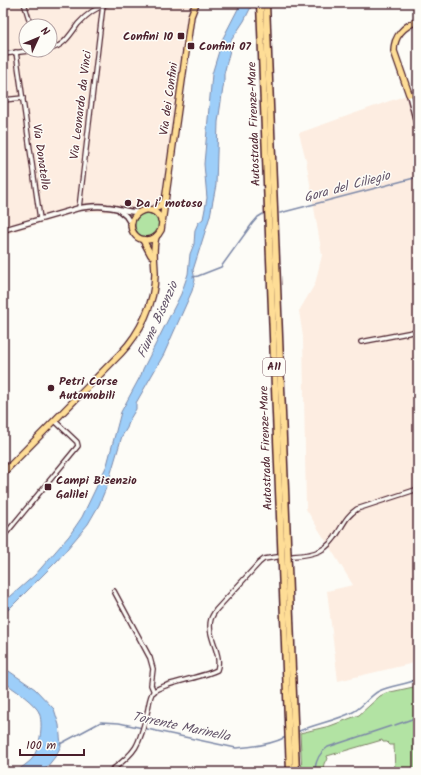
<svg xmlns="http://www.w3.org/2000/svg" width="421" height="775" viewBox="0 0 421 775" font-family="Kalam,sans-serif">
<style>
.built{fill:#fdede1;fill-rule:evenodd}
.green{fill:#b2e3a3;stroke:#7e8167}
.water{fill:#9dcef9;stroke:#7c88a7}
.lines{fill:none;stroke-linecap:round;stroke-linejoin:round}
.stream{stroke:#7c88a7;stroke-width:1.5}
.minor-casing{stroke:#4a1f2b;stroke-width:6}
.tertiary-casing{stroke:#4a1f2b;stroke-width:7}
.primary-casing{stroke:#4a1f2b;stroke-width:8}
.trunk-casing{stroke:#4a1f2b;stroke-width:8}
.motorway-casing{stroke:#4a1f2b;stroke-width:9}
.minor{stroke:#fdfcf7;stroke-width:3.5}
.tertiary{stroke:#fdfcf7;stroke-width:4}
.primary{stroke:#fedd96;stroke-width:5.5}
.trunk{stroke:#fedd96;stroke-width:5.5}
.motorway{stroke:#fedd96;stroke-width:6}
.poi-dot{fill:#4a1f2b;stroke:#fdfcf7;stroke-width:1.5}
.labels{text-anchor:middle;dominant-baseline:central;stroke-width:3;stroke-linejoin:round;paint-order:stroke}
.shield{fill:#fdfcf7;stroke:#806168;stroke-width:1}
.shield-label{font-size:11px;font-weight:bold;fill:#4a1f2b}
.poi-label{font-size:12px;font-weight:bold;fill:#4a1f2b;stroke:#fdfcf7;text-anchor:start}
.street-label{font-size:12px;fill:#4a1f2b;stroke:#fdfcf7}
.water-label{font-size:13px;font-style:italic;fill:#635469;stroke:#fdfcf7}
</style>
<rect width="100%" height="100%" fill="#fdfcf7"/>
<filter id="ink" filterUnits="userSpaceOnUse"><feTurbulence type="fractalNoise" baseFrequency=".025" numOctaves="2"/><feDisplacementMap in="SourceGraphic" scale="8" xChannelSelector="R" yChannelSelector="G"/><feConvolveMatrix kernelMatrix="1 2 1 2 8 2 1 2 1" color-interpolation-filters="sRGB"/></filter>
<g filter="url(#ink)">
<!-- built -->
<g class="built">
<path d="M 3,3 L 190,3 L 161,202 L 152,207 L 132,210 L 107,212 L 81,211 L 3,235 ZM 26,26 L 50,26 L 50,50 L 26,50 Z"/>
<path d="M 418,91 L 418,662 L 338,681 L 327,591 L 353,585 L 306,509 L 303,337 L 299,311 L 315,284 L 322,255 L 306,160 L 299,133 Z"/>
</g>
<!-- green -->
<g class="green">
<circle cx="147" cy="225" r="12"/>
<path d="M 418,686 L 418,772 L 395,772 L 394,745 L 390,745 L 387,742 L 383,742 L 382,740 L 327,756 L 328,759 C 323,762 323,767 324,772 L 302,772 L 300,733 L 330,726 L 359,715 L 380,696 L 386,693 Z"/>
</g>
<!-- water -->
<g class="water">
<path d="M 241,3 L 253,3 L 244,21 L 230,42 L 231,46 L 224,74 L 224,81 L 218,122 L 216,185 L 210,216 L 193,270 L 195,280 L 192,291 L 164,354 L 136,403 L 136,409 L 130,419 L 127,428 L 122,436 L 108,483 L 99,505 L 88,524 L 57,561 L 3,615 L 3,603 L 35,575 L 69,536 L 82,517 L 107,465 L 121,412 L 141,375 L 143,369 L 181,294 L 188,274 L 190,254 L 194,244 L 195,230 L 198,223 L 203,219 L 204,214 L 207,198 L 204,164 L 212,74 L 223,38 Z"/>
<path d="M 3,667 L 35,689 L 54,709 L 59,725 L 61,746 L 55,757 L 43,772 L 15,772 C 21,768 27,764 32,759 C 40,748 45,719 37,709 C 27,697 14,690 3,681 Z"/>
</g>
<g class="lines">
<!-- stream -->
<g class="stream">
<path d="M 280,213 L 418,177"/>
<path d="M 193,277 L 198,276 L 221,267 L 252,224 L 258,217 L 263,214"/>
<path d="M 395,725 L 418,717"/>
<path d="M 297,732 C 315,724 335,721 353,712 C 363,707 369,696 379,691 C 392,685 406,685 418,679"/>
<path d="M 60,744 L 101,722 L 119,723 L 236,748 C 254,747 270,745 286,737"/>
<path d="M 315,772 C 315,761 319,753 328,747 L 391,726"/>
</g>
<!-- minor casing -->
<g class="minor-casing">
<g id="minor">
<path d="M 24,3 L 31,26"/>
<path d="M 50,49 C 64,46 70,35 78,24 C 86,15 97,7 109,3"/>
<path d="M 16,52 L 40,219"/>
<path d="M 3,54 L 37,50"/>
<path d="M 3,100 L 23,98"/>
<path d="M 79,208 L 103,5"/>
<path d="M 361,342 L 418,331"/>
<path d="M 3,537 L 78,446 L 77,442 L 55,421"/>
<path d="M 293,556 C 315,555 328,551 339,531 C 345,521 347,516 357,509 L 418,489"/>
<path d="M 114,591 L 150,658 L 153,669 L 151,685 L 154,692"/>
<path d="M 109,772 C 137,752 139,746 147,713 C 149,707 149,697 153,692 C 160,684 204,677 217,670 C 223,654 206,636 211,619 C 212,616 214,613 216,610 L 259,563 L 264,559 L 277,557"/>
</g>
</g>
<!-- tertiary casing -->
<g class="tertiary-casing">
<g id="tertiary">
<path d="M 409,94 L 418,129"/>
<path d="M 120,211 L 126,216 L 131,224"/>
<path d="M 3,230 L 79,208 C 88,207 97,205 107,207 C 118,208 127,212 138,212"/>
</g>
</g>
<!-- primary casing -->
<g class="primary-casing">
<g id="primary">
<path d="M 151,210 L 159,207 L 165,200"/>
<path d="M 162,222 C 152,195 119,219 136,236 C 139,239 143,240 147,240 C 154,240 158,236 161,230 L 191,16 L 196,3"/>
<path d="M 143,240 L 151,255"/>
<path d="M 3,473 L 121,353 C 140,333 155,303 155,274 C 155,261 152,250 156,237"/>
</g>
</g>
<!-- trunk casing -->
<g class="trunk-casing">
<path id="trunk" d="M 409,94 L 394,51 C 394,36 404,26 418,21"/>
</g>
<!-- motorway casing -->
<g class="motorway-casing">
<g id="motorway">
<path d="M 260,3 L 290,772"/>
<path d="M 266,3 L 296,772"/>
</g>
</g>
<!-- minor -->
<use href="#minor" class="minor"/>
<!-- tertiary -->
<use href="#tertiary" class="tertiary"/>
<!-- primary -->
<use href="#primary" class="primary"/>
<!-- trunk -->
<use href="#trunk" class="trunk"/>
<!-- motorway -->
<use href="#motorway" class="motorway"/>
</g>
</g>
<!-- markers -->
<g class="poi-dot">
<rect x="177" y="32" width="8" height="8" rx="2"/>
<rect x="187" y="42" width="8" height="8" rx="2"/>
<circle cx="128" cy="203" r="4"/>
<circle cx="51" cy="388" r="4"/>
<rect x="44" y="483" width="8" height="8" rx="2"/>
</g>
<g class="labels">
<!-- shield labels -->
<rect class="shield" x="263" y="358" width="22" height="18" rx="3"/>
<g class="shield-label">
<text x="274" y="367">A11</text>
</g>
<!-- poi labels -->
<g class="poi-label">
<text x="173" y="36" text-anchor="end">Confini 10</text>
<text x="199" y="46">Confini 07</text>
<text x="136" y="203">Da i' motoso</text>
<text x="59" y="381">Petri Corse<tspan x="59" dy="14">Automobili</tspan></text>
<text x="56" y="480">Campi Bisenzio<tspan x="56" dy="14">Galilei</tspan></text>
</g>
<!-- street labels -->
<g class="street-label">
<text transform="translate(169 99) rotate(-82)">Via dei Confini</text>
<text transform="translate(81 105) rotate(-83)">Via Leonardo da Vinci</text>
<text transform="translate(254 124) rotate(-92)">Autostrada Firenze-Mare</text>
<text transform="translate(41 157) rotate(82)">Via Donatello</text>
<text transform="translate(266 448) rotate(-92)">Autostrada Firenze-Mare</text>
</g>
<!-- water labels -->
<g class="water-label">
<text transform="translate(347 187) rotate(-15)">Gora del Ciliegio</text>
<text transform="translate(158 320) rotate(-66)">Fiume Bisenzio</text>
<text transform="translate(181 727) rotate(12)">Torrente Marinella</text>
</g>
</g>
<!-- margin -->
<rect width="421" height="775" fill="none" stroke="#fdfcf7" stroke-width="16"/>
<rect x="8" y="8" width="405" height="759" fill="none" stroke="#4a1f2b" stroke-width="1.5" filter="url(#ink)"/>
<!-- north arrow -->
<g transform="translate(38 38) rotate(46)"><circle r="19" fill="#fdfcf7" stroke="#b5a4a5"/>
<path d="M0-3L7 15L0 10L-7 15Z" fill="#4a1f2b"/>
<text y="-6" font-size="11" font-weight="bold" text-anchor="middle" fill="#4a1f2b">N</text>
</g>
<!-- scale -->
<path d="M20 749v6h64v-6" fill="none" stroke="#4a1f2b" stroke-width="2"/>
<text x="26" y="749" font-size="12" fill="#4a1f2b" stroke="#fdfcf7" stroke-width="3" paint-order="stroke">100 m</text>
</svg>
